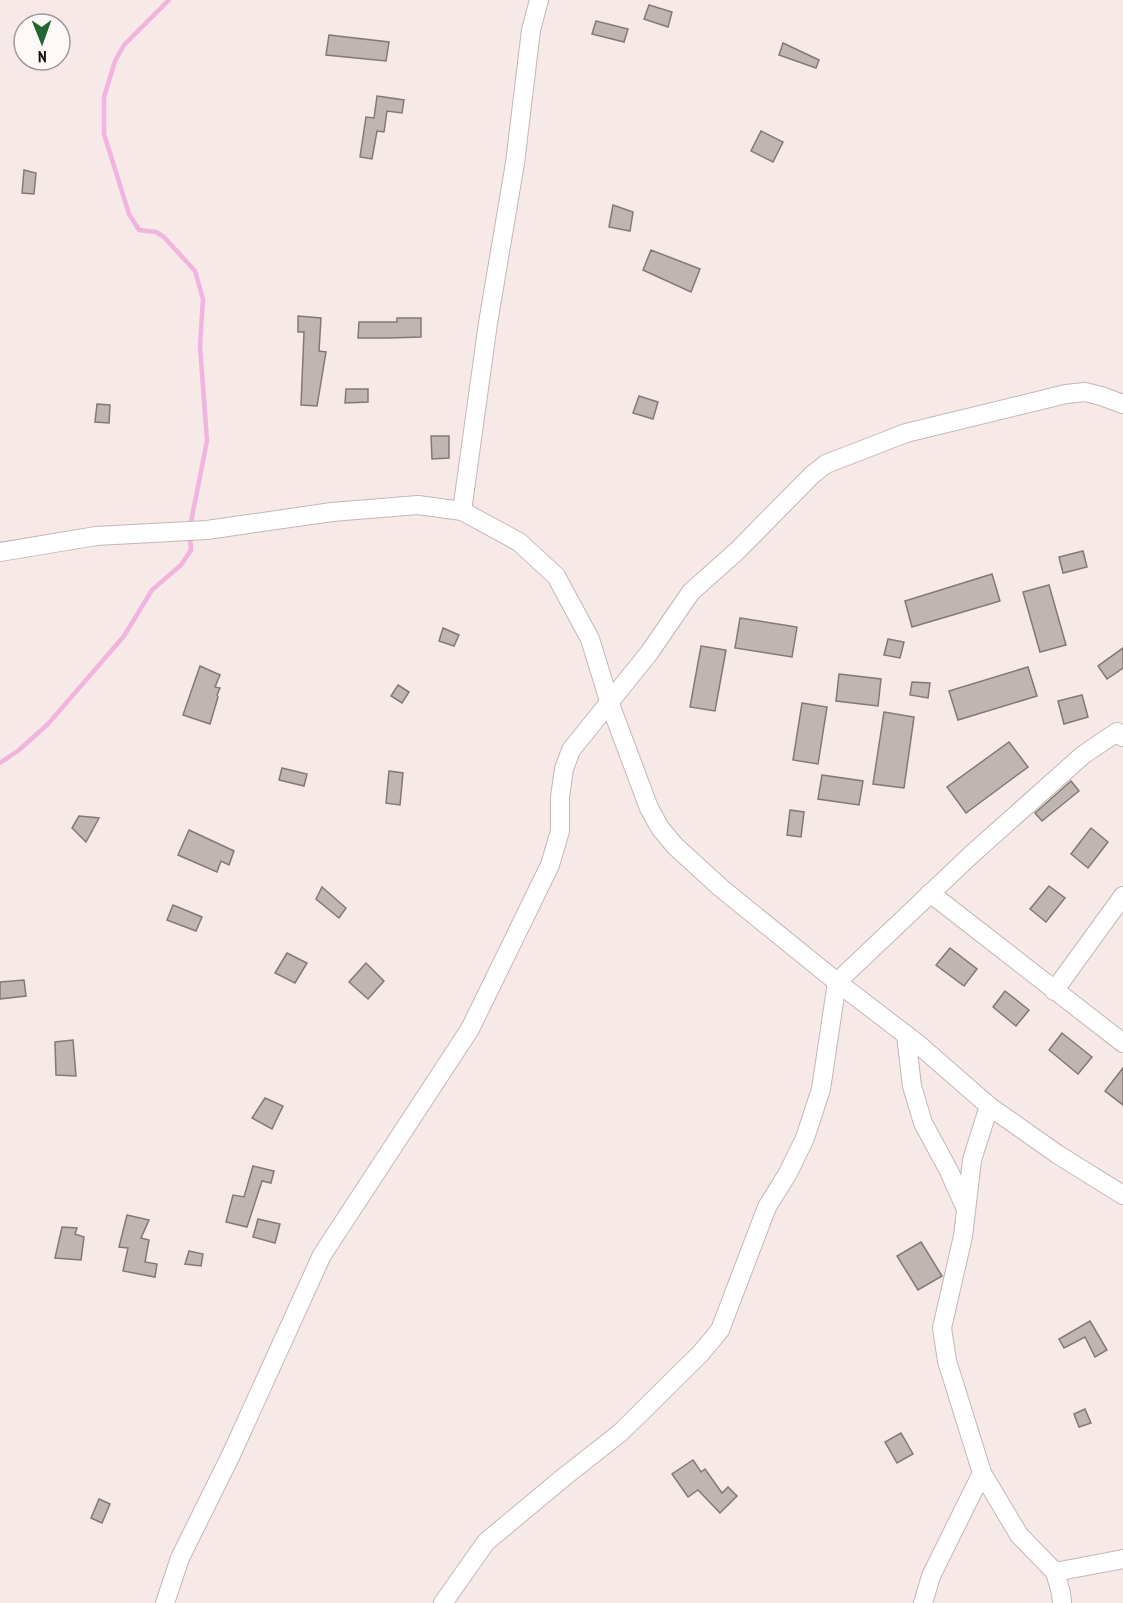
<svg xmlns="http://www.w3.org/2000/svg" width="1123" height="1603" viewBox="0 0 1123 1603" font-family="'PT Sans Narrow',sans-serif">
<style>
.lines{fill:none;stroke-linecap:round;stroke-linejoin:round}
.stream{stroke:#f0b4df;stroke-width:4.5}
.building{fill:#c0b6b1;stroke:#827974;stroke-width:1.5}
.minor-casing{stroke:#c3b7b6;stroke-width:20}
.minor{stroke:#fff;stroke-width:18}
</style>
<rect width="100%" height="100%" fill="#f6e9e8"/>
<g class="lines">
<!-- stream -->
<g class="stream">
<path d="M 169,0 L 124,45 L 115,61 L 104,97 L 104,134 L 129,214 L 139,230 L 156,232 L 164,237 L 195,271 L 203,299 L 200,346 L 207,441 L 190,527"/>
<path d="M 0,763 L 19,750 L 48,724 L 124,636 L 152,590 L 181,565 L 191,550 L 190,535"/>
</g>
</g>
<!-- building -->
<g class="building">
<path d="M 649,5 L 672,12 L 668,27 L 644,19 Z"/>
<path d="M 596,21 L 628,29 L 624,42 L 592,34 Z"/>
<path d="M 329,35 L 389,42 L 386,61 L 326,55 Z"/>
<path d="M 783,43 L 819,60 L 816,68 L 779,55 Z"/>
<path d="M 377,96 L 404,100 L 402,113 L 387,111 L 384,132 L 377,131 L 372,159 L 360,157 L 366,117 L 374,118 Z"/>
<path d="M 761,131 L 783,142 L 773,162 L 751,151 Z"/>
<path d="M 24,170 L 36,173 L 34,194 L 22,193 Z"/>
<path d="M 613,205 L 633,212 L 630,231 L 609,227 Z"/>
<path d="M 651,250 L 700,269 L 691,292 L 643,270 Z"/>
<path d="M 298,316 L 321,318 L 319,351 L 326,352 L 317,406 L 301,405 L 304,332 L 298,332 Z"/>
<path d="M 397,318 L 421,318 L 421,337 L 389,338 L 358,338 L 359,322 L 397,322 Z"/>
<path d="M 346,389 L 368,389 L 368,402 L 345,403 Z"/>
<path d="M 639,396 L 658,402 L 653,419 L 633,413 Z"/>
<path d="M 97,404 L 110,405 L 109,423 L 95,422 Z"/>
<path d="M 431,436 L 449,436 L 449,458 L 432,459 Z"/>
<path d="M 1083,551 L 1087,567 L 1063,573 L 1059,557 Z"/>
<path d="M 992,574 L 1000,601 L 912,627 L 905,601 Z"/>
<path d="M 1049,585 L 1066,645 L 1040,652 L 1023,592 Z"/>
<path d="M 740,618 L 797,627 L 792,657 L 735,648 Z"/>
<path d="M 443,628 L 459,635 L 454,646 L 439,641 Z"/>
<path d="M 888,639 L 904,642 L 900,658 L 884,655 Z"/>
<path d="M 701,646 L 726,650 L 715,711 L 690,707 Z"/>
<path d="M 1123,648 L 1123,668 L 1107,679 L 1098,666 Z"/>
<path d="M 200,666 L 220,675 L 215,687 L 220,688 L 217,695 L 218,697 L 210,724 L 183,715 Z"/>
<path d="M 1028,667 L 1037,696 L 958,720 L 949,691 Z"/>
<path d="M 839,674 L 881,679 L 878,706 L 836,701 Z"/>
<path d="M 912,682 L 930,683 L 928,698 L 910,695 Z"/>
<path d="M 398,685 L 409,692 L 402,703 L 391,696 Z"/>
<path d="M 1082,695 L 1088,717 L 1064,724 L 1058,701 Z"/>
<path d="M 802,703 L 827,707 L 818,764 L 793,760 Z"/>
<path d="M 884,712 L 914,717 L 904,788 L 873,784 Z"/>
<path d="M 1009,742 L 1028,767 L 966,813 L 947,787 Z"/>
<path d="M 282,768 L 307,774 L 304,786 L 279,780 Z"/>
<path d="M 389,771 L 403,773 L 400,805 L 386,803 Z"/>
<path d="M 822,775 L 863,781 L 859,805 L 818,799 Z"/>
<path d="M 1071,781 L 1079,791 L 1042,821 L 1035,813 Z"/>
<path d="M 790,810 L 804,812 L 801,837 L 787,835 Z"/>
<path d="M 79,816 L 99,818 L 86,842 L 72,828 Z"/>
<path d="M 1091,828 L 1108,842 L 1088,868 L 1071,854 Z"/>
<path d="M 189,830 L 234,851 L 229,865 L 221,861 L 217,872 L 178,855 Z"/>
<path d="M 1049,886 L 1065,898 L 1046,922 L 1030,909 Z"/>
<path d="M 322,887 L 346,908 L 339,918 L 316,899 Z"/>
<path d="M 173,905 L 202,917 L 196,931 L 167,920 Z"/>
<path d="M 950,948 L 977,969 L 964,986 L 936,965 Z"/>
<path d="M 287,953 L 307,963 L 295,983 L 275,973 Z"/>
<path d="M 366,963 L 384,981 L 368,999 L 349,982 Z"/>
<path d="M 24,980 L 26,996 L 0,999 L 0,982 Z"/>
<path d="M 1005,991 L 1029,1010 L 1016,1026 L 993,1007 Z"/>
<path d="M 1062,1033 L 1092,1057 L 1078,1074 L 1049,1050 Z"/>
<path d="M 73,1040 L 76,1076 L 56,1075 L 55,1042 Z"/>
<path d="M 1123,1068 L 1123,1105 L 1105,1091 Z"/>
<path d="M 265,1098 L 283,1106 L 272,1129 L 252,1118 Z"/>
<path d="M 253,1166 L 274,1171 L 271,1183 L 262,1181 L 247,1227 L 226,1222 L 233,1195 L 244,1197 Z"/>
<path d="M 127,1215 L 149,1220 L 141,1238 L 149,1240 L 145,1262 L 157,1264 L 155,1277 L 123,1271 L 128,1248 L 119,1247 Z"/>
<path d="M 258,1219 L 280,1224 L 275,1243 L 253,1237 Z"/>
<path d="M 62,1227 L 77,1228 L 75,1234 L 84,1237 L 81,1260 L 55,1258 Z"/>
<path d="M 921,1242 L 942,1276 L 918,1290 L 897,1256 Z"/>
<path d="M 189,1251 L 203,1254 L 201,1266 L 185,1264 Z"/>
<path d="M 1090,1321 L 1107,1350 L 1095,1357 L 1085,1337 L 1064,1348 L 1059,1339 Z"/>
<path d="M 1085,1409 L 1091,1423 L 1079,1427 L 1074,1414 Z"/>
<path d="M 901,1433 L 913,1454 L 897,1463 L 885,1442 Z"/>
<path d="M 693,1460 L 701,1472 L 705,1469 L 722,1493 L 728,1487 L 737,1496 L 720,1513 L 698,1490 L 688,1497 L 672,1474 Z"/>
<path d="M 99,1499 L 110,1504 L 102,1523 L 91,1518 Z"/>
</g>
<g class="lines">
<!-- minor casing -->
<g class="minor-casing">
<g id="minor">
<path d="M 462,511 L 488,323 L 515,163 L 531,30 L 539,0"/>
<path d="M 0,552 L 96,536 L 207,530 L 332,512 L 418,505 L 462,511 L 519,542 L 556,576 L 590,639 L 610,704 L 649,808 L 660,828 L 675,846 L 721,888 L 837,982 L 918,1044 L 989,1106 L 1057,1154 L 1123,1195"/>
<path d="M 930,893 L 1123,1043"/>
<path d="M 1054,991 L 1123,896"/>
<path d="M 906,1035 L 912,1086 L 923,1123 L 949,1171 L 965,1207"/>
<path d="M 989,1106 L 972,1160 L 963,1236 L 942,1328 L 947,1361 L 982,1473 L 1019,1535 L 1055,1572 L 1061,1593 L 1062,1603"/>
<path d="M 1055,1572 L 1123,1559"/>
<path d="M 165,1603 L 180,1558 L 231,1455 L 322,1255 L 470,1029 L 550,865 L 560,831 L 560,797 L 564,769 L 571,750 L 649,653 L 691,592 L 737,551 L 812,475 L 826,464 L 906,433 L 1066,394 L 1085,392 L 1101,396 L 1123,404"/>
<path d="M 443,1603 L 486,1542 L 564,1477 L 620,1433 L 701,1353 L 720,1330 L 767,1207 L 788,1173 L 805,1138 L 821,1089 L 837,982 L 972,854 L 1083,755 L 1117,732 L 1123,737"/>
<path d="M 923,1603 L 931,1576 L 982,1473"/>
</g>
</g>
<!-- minor -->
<use href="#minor" class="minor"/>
</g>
<!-- north arrow -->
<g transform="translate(42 42) rotate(179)"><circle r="28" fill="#fef9f8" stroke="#9e9a99" stroke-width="1.5"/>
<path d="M0-4.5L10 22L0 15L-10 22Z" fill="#216530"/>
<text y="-9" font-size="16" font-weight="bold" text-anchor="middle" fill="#0f0b0a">N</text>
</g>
</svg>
